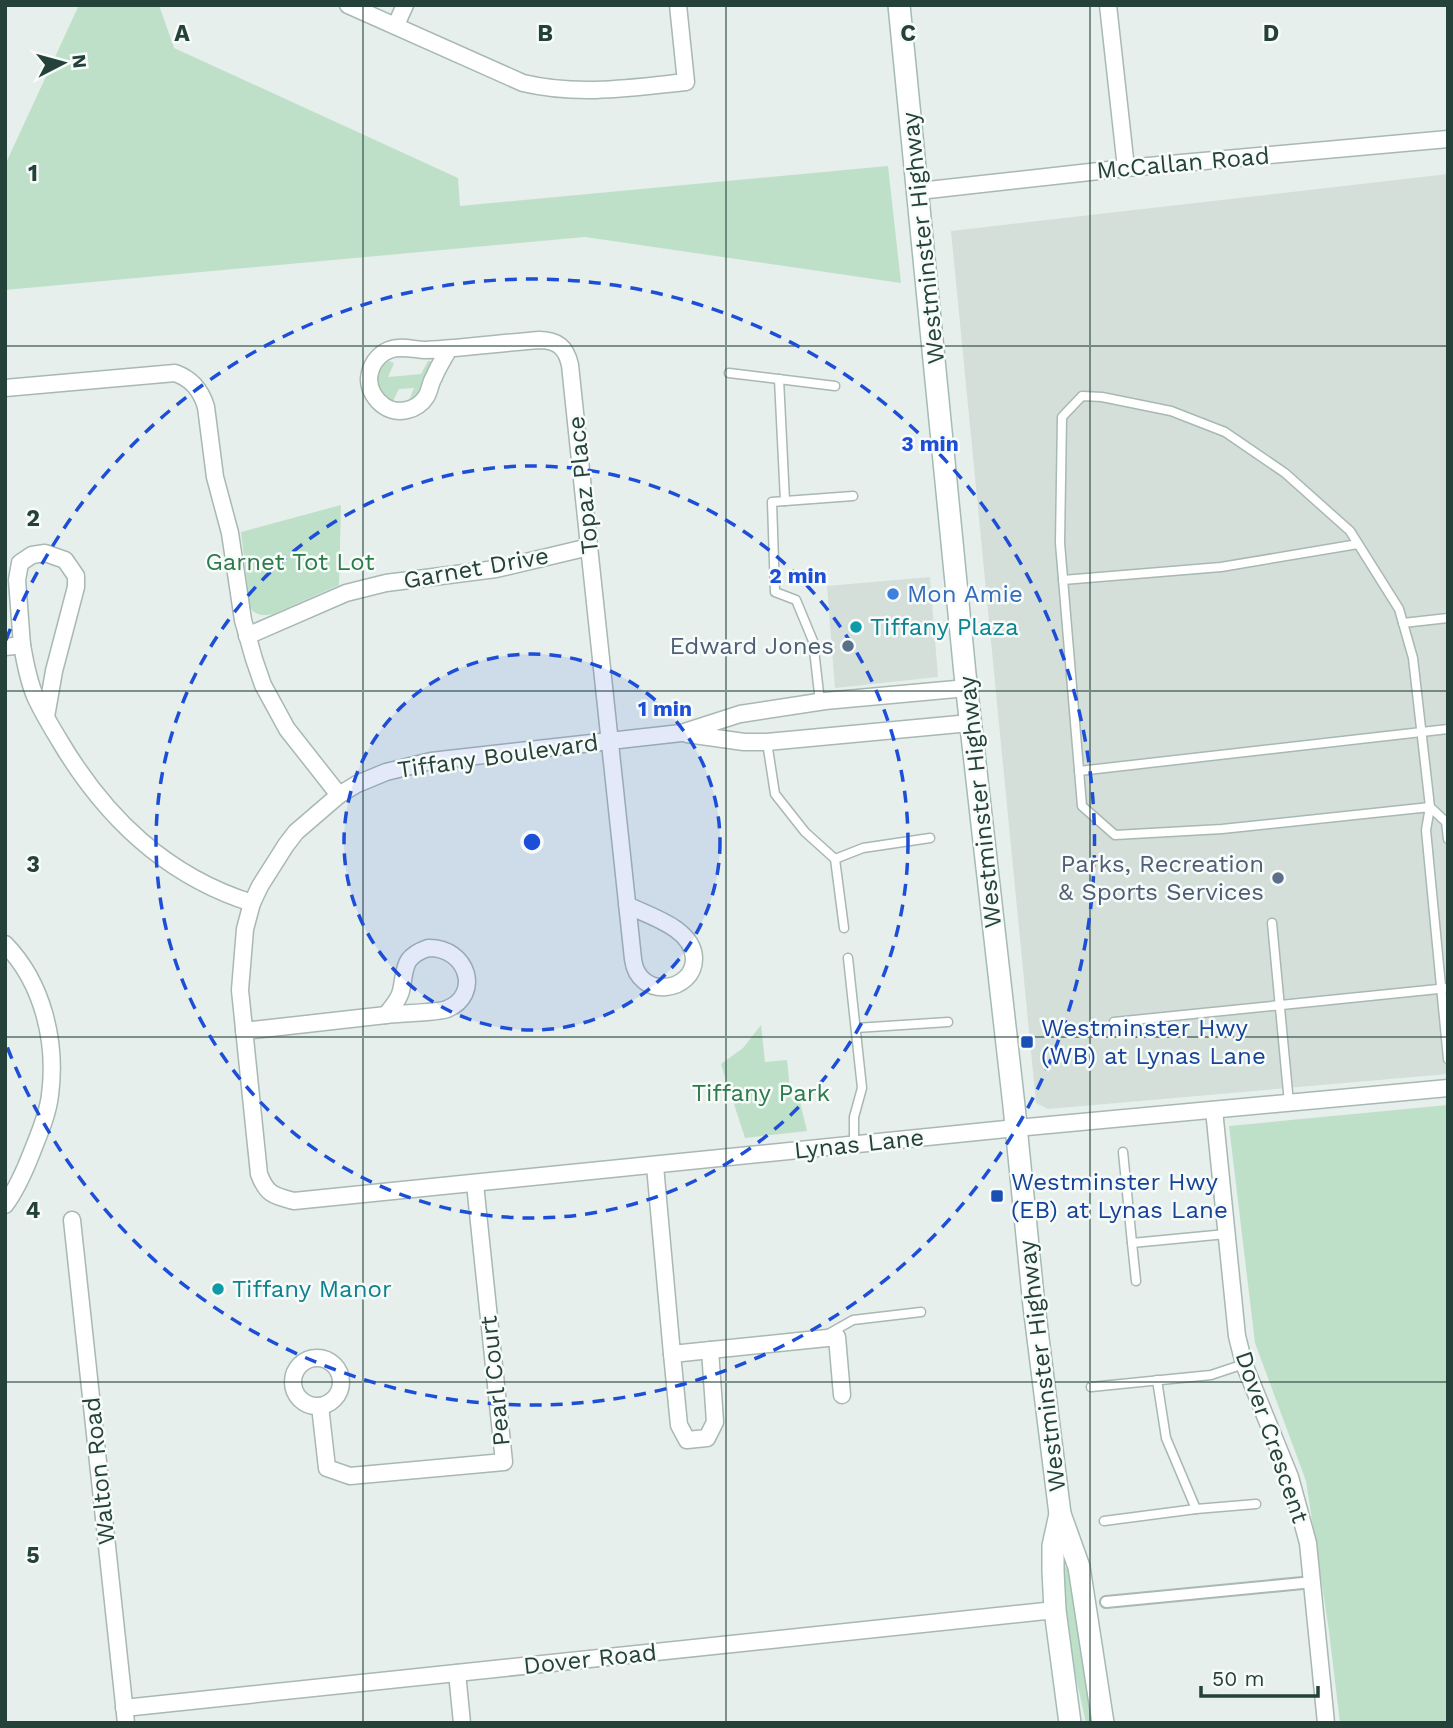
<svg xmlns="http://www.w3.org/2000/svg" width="1453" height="1728" viewBox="0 0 1453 1728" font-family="'Work Sans',sans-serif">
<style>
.built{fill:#d4dfda}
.green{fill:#bfe0c8}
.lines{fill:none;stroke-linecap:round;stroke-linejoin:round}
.service-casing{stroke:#a8b8b2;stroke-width:11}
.pedestrian-casing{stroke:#a8b8b2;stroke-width:14}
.minor-casing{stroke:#a8b8b2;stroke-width:19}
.secondary-casing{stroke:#a4bbb3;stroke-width:24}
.service{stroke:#fff;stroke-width:8}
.pedestrian{stroke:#fff;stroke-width:10}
.minor{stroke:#fff;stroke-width:16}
.secondary{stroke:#fff;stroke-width:21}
.grid{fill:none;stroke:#24423a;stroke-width:2;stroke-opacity:0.55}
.ring{fill:none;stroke:#1d4ed8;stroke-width:3.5;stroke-dasharray:12 9}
.shop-dot{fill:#3f7fe0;stroke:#f7fbf9;stroke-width:2.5}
.culture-dot{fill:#0f9aa8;stroke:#f7fbf9;stroke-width:2.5}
.service-dot{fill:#5c6f8a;stroke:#f7fbf9;stroke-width:2.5}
.transit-dot{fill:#1a4fb4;stroke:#f7fbf9;stroke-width:2.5}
.labels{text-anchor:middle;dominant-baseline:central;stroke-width:5;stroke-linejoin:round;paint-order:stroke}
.street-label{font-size:24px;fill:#24423a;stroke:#f7fbf9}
.park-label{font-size:24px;fill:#2d7a4b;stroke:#f7fbf9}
.shop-label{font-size:24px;fill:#366cbe;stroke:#f7fbf9;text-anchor:start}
.culture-label{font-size:24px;fill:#0d838f;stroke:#f7fbf9;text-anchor:start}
.service-label{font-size:24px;fill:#4e5e75;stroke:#f7fbf9;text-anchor:end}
.transit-label{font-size:24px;fill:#164399;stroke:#f7fbf9;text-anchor:start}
.grid-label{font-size:23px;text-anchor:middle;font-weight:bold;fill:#24423a;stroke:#f7fbf9;stroke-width:5;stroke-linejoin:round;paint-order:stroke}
.centre{fill:#1d4ed8;stroke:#f7fbf9;stroke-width:3.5}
.ring-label{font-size:21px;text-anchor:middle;font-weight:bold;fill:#1d4ed8;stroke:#f7fbf9;stroke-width:5;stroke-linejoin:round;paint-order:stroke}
</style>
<rect width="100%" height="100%" fill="#e6efeb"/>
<!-- built -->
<g class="built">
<path d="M 1448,174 L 1448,1074 L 1048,1109 L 1036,1103 L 951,231 Z"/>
<path d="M 930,577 L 938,677 L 835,688 L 827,586 Z"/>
</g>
<!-- green -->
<g class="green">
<path d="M 79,5 L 159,5 L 174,48 L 458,178 L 460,206 L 888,166 L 901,283 L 585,237 L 5,290 L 5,165 Z"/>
<path d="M 389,361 L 394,363 L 388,377 L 421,374 L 428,361 L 431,361 L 418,395 L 408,403 L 414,388 L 399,389 L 391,405 L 381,397 L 375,375 L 381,364 Z"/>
<path d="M 341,505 L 339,585 L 273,614 C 263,616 257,616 250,608 L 241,532 Z"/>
<path d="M 761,1025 L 765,1062 L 787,1060 L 791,1099 L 799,1098 L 807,1131 L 745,1138 L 721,1064 L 743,1048 Z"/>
<path d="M 1448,1105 L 1448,1723 L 1340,1723 L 1329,1631 L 1306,1481 L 1255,1343 L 1229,1126 Z"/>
<path d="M 1066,1567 L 1068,1569 L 1094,1723 L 1086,1723 L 1066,1632 L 1063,1569 Z"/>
</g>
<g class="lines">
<!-- service casing -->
<g class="service-casing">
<g id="service">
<path d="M 729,373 L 835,386"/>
<path d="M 779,379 L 785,501 L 772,502 L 775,592 L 796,600 L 813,641 L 820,702"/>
<path d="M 785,501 L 853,496"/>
<path d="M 1063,580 L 1221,567 L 1358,544"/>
<path d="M 1403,623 L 1448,618"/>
<path d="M 767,742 L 775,794 L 805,832 L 835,859 L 844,928"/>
<path d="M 1079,771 L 1448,729"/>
<path d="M 1448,839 L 1446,822 L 1430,807 L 1222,829 L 1115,835 L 1082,806 L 1060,543 L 1062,417 L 1082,396 L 1102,397 L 1171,411 L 1225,432 L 1285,473 L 1350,531 L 1399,609 L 1413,658 L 1430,807 L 1426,830 L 1448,1059"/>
<path d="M 835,859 L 863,848 L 930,838"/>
<path d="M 1272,923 L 1289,1103"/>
<path d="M 848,958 L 862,1088 L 854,1117 L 854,1144"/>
<path d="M 1114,1022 L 1448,988"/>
<path d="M 856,1028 L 948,1022"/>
<path d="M 1123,1152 L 1132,1243 L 1226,1234"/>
<path d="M 1132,1243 L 1136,1281"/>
<path d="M 830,1333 L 853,1320 L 921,1312"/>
<path d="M 1091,1387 L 1211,1375 L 1244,1364"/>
<path d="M 1196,1509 L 1256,1504"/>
<path d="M 1104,1521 L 1196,1509 L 1166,1438 L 1157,1380"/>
</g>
</g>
<!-- pedestrian casing -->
<g class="pedestrian-casing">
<path id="pedestrian" d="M 1106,1602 L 1313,1582"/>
</g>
<!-- minor casing -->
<g class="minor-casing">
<g id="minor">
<path d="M 348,5 L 523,83 C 578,96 630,88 686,82 L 678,5"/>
<path d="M 1108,5 L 1126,168"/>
<path d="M 396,25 L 405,5"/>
<path d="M 919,191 L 1126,168 L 1448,139"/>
<path d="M 449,349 C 444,358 438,367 434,377 C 430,383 430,391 426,397 C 417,411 397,415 384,406 C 375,400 369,389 369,379 C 370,366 377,355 389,350 C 401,345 414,350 426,350 C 464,348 501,343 539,340 C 557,340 566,347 570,365 C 591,563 611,761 633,959 C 638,1001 695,992 694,958 C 693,928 649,916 627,905"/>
<path d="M 5,388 L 175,373 C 192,379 201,390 206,407 L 215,477 L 230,533 L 243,620 L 254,659 L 263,685 L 287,729 L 339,795"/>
<path d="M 247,636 L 346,593 L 386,583 L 496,569 L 589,547"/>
<path d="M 22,645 L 17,580 L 20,563 L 32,555 L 45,553 L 65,560 L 76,576 L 76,587 L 54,671 L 46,717"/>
<path d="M 5,647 L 22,645 C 25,662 28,680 35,696 C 42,712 52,728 61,743 C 106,818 166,876 252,903"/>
<path d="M 967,688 L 825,701 L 740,714 L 681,733 L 431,761 L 386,772 L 357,784 L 339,795 L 296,832 L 286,845 L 260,886 L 252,903 L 245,929 L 240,990 L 259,1174 C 267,1195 274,1196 294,1201 L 1016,1128 L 1448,1088"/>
<path d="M 687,734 L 744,742 L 767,742 L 970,723"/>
<path d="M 5,944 C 43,983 57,1042 50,1095 C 48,1114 39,1134 32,1152 C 25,1170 17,1189 5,1205"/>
<path d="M 428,948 C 468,947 482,995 447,1009 C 437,1013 400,1013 386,1015 C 392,1007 399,1000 401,991 C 406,968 402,957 428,948 Z"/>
<path d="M 244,1031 L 386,1015"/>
<path d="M 1214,1110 L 1237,1336 L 1244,1364 L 1290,1477 L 1308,1543 L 1326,1723"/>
<path d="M 655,1166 L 672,1354 L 837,1337 L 842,1395"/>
<path d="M 72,1220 L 126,1723"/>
<path d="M 672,1354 L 679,1425 L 687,1440 L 707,1438 L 715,1422 L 710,1350"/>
<circle cx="317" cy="1382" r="24"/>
<path d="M 320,1406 L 327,1468 L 350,1476 L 504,1462 L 475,1184"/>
<path d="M 457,1673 L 462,1723"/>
<path d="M 124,1708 L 1055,1610"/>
</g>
</g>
<!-- secondary casing -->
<g class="secondary-casing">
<g id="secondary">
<path d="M 899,5 L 965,674 L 1014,1106 L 1034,1306 L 1060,1514 L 1079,1567 L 1103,1723"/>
<path d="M 1060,1514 L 1053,1546 L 1053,1571 L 1055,1610 L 1070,1723"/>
</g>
</g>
<!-- service -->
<use href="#service" class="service"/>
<!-- pedestrian -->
<use href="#pedestrian" class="pedestrian"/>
<!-- minor -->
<use href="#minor" class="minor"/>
<!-- secondary -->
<use href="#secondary" class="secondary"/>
</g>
<!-- grid -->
<path class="grid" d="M 363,5 L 363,1723M 726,5 L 726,1723M 1090,5 L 1090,1723M 5,346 L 1448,346M 5,691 L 1448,691M 5,1037 L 1448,1037M 5,1382 L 1448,1382"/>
<!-- distance rings -->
<circle cx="532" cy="842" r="188" fill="#1d4ed8" fill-opacity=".12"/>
<g class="ring">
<circle cx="532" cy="842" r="188"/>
<circle cx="532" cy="842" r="376"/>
<path d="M6 640A563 563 0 1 1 6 1044"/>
</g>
<!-- markers -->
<circle class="shop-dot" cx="893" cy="594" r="7"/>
<g class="culture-dot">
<circle cx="856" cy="627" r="7"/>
<circle cx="218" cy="1289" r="7"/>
</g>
<g class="service-dot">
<circle cx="848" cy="646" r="7"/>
<circle cx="1278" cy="878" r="7"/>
</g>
<g class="transit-dot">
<rect x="1020" y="1035" width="14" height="14" rx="3.5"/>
<rect x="990" y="1189" width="14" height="14" rx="3.5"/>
</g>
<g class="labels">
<!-- street labels -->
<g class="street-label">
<text transform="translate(1183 163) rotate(-5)">McCallan Road</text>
<text transform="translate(923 238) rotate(-96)">Westminster Highway</text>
<text transform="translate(583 485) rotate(-96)">Topaz Place</text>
<text transform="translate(476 568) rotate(-10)">Garnet Drive</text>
<text transform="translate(498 756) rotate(-8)">Tiffany Boulevard</text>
<text transform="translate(980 802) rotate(-96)">Westminster Highway</text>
<text transform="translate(859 1144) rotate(-6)">Lynas Lane</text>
<text transform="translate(1042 1366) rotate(-97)">Westminster Highway</text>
<text transform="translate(495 1381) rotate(-96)">Pearl Court</text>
<text transform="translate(1272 1437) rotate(71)">Dover Crescent</text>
<text transform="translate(99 1471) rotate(-96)">Walton Road</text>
<text transform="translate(590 1659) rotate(-6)">Dover Road</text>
</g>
<!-- park labels -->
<g class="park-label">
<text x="290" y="562">Garnet Tot Lot</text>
<text x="761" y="1093">Tiffany Park</text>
</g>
<!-- shop labels -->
<g class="shop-label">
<text x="907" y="594">Mon Amie</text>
</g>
<!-- culture labels -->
<g class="culture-label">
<text x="870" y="627">Tiffany Plaza</text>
<text x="232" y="1289">Tiffany Manor</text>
</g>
<!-- service labels -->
<g class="service-label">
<text x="834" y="646">Edward Jones</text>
<text x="1264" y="864">Parks, Recreation<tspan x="1264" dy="28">&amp; Sports Services</tspan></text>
</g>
<!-- transit labels -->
<g class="transit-label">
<text x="1041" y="1028">Westminster Hwy<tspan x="1041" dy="28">(WB) at Lynas Lane</tspan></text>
<text x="1011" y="1182">Westminster Hwy<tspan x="1011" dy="28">(EB) at Lynas Lane</tspan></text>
</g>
</g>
<g class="grid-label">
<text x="182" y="41">A</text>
<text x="545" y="41">B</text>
<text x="908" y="41">C</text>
<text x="1271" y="41">D</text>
<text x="33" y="181">1</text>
<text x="33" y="526">2</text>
<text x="33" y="872">3</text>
<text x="33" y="1218">4</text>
<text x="33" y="1563">5</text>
</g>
<circle cx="532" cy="842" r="10" class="centre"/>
<g class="ring-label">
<text x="930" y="451">3 min</text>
<text x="798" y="583">2 min</text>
<text x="665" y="716">1 min</text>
</g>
<!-- border -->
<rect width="1453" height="1728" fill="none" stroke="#24423a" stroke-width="14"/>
<!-- north arrow -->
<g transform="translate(63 63) rotate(84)" stroke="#f7fbf9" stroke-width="5" paint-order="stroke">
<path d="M0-5L12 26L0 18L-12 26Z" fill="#24423a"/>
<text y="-10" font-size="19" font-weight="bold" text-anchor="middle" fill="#24423a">N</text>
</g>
<!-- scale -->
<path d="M1201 1686v10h117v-10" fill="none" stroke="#24423a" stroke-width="3.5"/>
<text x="1212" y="1686" font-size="21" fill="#24423a" stroke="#f7fbf9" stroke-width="5" paint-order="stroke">50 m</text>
</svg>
